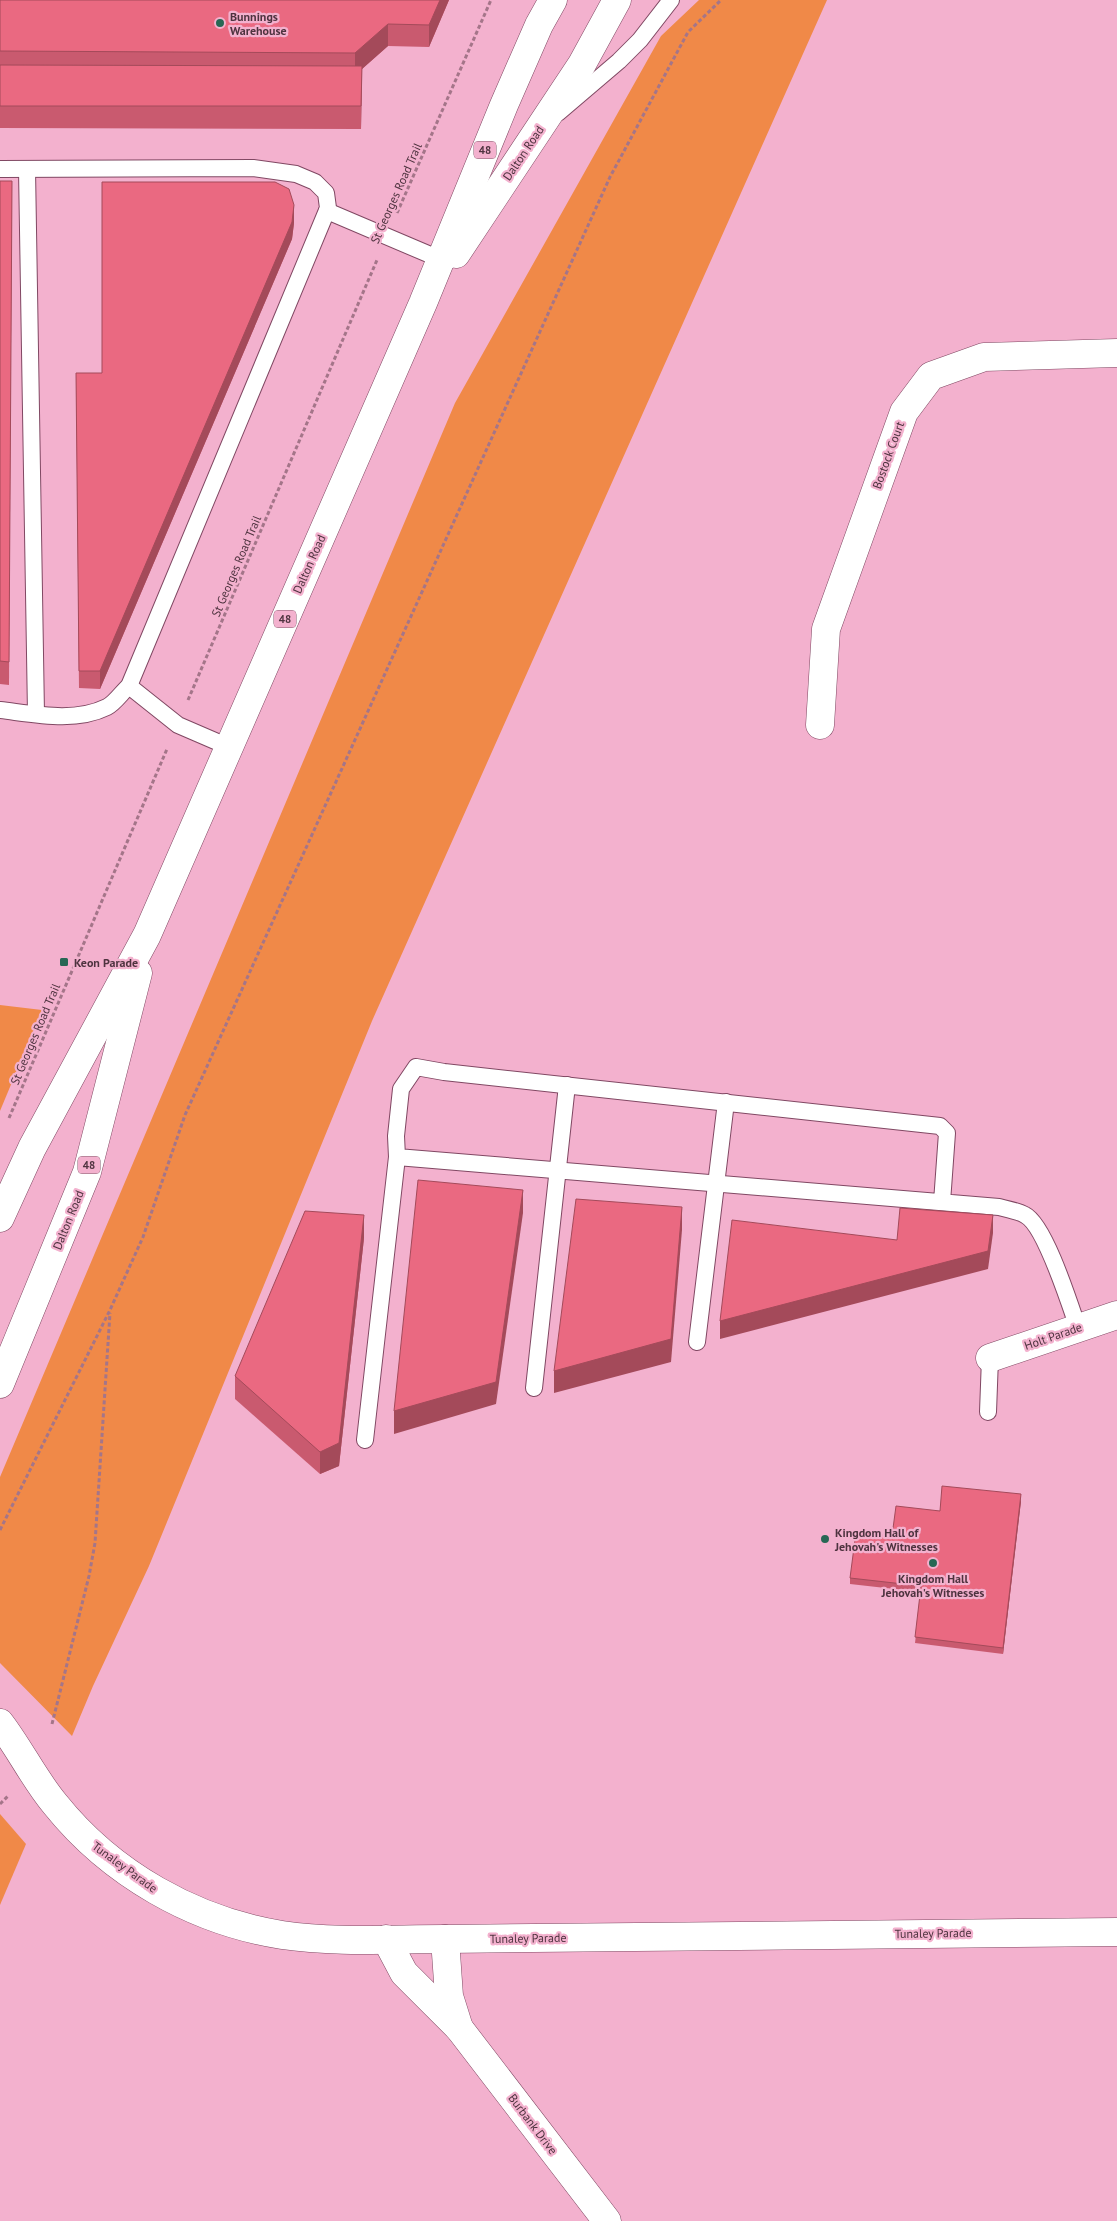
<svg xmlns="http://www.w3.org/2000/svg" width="1117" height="2221" viewBox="0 0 1117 2221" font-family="'PT Sans',sans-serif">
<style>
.green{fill:#f08948}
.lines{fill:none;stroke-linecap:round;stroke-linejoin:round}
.service-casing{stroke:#804863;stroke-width:18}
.minor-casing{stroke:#804863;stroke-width:29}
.tertiary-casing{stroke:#804863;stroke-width:29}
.primary-casing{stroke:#804863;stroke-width:29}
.path{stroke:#a47589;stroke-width:3;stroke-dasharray:4 2.5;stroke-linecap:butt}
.service{stroke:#fff;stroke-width:16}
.minor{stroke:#fff;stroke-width:28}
.tertiary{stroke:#fff;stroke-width:28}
.primary{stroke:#fff;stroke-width:28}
.wall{fill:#c95a6f}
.shaded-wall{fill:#a44a5a}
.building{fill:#ea6981;stroke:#a44a5a}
.poi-dot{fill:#276754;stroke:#f3b1ce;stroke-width:2}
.labels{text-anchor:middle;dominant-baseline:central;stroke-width:4.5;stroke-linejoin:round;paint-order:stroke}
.shield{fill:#f3b1ce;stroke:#80596a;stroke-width:1}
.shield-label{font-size:11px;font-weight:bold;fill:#4e333f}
.poi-label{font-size:12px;font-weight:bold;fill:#4e333f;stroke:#f3b1ce;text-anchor:start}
.street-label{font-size:12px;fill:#4e333f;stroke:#f3b1ce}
</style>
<rect width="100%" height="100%" fill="#f3b1ce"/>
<!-- green -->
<g class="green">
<path d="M 699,0 L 827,0 L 372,1021 L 149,1566 L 93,1686 L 72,1736 L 0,1663 L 0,1477 L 455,403 L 661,36 Z"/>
<path d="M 0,1005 L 42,1010 L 0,1111 Z"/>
<path d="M 0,1814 L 26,1844 L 0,1905 Z"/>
</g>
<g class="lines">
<!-- service casing -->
<g class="service-casing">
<g id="service">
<path d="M 558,113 L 619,61 L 640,40 L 671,0"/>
<path d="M 0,169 L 253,168 L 296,174 L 315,182 L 326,193 L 328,208 L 129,686 C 122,692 115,703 107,707 C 75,723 34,714 0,710"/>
<path d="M 27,169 L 36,714"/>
<path d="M 327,211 L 447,262"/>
<path d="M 129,686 L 178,725 L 229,747"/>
<path d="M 942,1202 L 947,1133 L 940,1126 L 444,1072 L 416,1067 L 401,1089 L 396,1136 L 397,1157 L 999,1207 C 1007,1209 1018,1211 1025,1215 C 1045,1225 1070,1305 1078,1328"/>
<path d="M 697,1342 L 726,1102"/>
<path d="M 534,1388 L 567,1085"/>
<path d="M 988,1412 L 990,1358"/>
<path d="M 365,1440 L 397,1157"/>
</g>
</g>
<!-- minor casing -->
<g class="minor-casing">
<g id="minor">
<path d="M 820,725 L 826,629 L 904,412 L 931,376 L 984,357 L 1117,353"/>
<path d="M 990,1358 L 1117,1315"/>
<path d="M 445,1939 L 1117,1932"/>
</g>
</g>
<!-- tertiary casing -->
<g class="tertiary-casing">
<g id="tertiary">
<path d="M 0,1723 C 20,1749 34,1779 55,1804 C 111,1874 194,1921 282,1935 C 335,1943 391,1939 445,1939 L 449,1996 L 459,2028"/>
<path d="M 386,1939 L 404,1973 L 459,2028 L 607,2221"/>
</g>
</g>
<!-- primary casing -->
<g class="primary-casing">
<g id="primary">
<path d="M 456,254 L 582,64 L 617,0"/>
<path d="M 0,1218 L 32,1148 L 147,935 L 423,303 L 504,105 L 539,25 L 553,0"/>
<path d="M 0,1384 L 87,1172 L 138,973"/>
</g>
</g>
<!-- path -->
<g class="path">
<path d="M 397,213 L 491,0"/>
<path d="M 188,700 L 377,260"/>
<path d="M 9,1118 L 167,749"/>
<path d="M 0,1530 L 110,1310 L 143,1237 L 185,1115 L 610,177 L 688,32 L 721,0"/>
<path d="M 52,1724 L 89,1576 L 95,1543 L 110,1313"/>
<path d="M 0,1804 L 9,1795"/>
</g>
<!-- service -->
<use href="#service" class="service"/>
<!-- minor -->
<use href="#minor" class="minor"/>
<!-- tertiary -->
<use href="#tertiary" class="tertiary"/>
<!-- primary -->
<use href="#primary" class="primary"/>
</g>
<!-- wall -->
<g class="wall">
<path d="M 0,0 L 449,0 L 429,47 L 388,46 L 362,69 L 361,129 L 0,128 Z"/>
<path d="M 0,181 L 12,181 L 9,685 L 0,684 Z"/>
<path d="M 294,223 L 292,239 L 100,689 L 79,688 L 76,373 L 102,373 Z"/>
<path d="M 364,1238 L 339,1466 L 320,1474 L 235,1399 L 235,1376 Z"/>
<path d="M 1021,1501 L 1003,1654 L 915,1643 L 921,1592 L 850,1584 L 850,1578 L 892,1536 L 940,1511 Z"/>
</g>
<!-- shaded-wall -->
<g class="shaded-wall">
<path d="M 440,0 L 449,0 L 429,47 L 429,25 Z"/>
<path d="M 388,24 L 388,46 L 362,69 L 361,129 L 361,106 L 355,75 L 355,53 Z"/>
<path d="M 294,205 L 294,223 L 292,239 L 100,689 L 100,671 Z"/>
<path d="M 523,1190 L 523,1213 L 496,1404 L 394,1434 L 394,1411 Z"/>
<path d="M 682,1207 L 682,1230 L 671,1362 L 554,1393 L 554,1371 Z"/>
<path d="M 364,1215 L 364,1238 L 339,1466 L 320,1474 L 320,1452 Z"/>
<path d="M 993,1215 L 993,1233 L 988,1269 L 720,1339 L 720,1321 Z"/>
<path d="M 1021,1494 L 1021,1501 L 1003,1654 L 1003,1648 Z"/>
</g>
<!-- building -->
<g class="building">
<path d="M 0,0 L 440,0 L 429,25 L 388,24 L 355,53 L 0,51 Z"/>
<path d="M 0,65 L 362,66 L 361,106 L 0,106 Z"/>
<path d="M 0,181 L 12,181 L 9,662 L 0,661 Z"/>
<path d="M 102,182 L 275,182 L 289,189 L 294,205 L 292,222 L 100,671 L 79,671 L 76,373 L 102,373 Z"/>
<path d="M 418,1180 L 523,1190 L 496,1382 L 394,1411 Z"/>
<path d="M 576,1199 L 682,1207 L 671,1339 L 554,1371 Z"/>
<path d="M 900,1208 L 993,1215 L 988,1251 L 720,1321 L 732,1220 L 897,1240 Z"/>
<path d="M 305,1211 L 364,1215 L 339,1443 L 320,1452 L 235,1376 Z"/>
<path d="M 942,1486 L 1021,1494 L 1003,1648 L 915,1637 L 921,1586 L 850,1578 L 856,1532 L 892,1536 L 896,1506 L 940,1511 Z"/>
</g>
<!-- markers -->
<g class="poi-dot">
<circle cx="220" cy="23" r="5"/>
<rect x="59" y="957" width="10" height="10" rx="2.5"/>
<circle cx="825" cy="1539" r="5"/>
<circle cx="933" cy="1563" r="5"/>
</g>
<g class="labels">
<!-- shield labels -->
<g class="shield">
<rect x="474" y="141.5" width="22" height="17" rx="4"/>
<rect x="274" y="610.5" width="22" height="17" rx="4"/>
<rect x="78" y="1156.5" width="22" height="17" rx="4"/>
</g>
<g class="shield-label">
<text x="485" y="150">48</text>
<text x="285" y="619">48</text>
<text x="89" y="1165">48</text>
</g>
<!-- poi labels -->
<g class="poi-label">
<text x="230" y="16">Bunnings<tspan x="230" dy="14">Warehouse</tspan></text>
<text x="74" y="962">Keon Parade</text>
<text x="835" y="1532">Kingdom Hall of<tspan x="835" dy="14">Jehovah's Witnesses</tspan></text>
<text x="933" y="1578" text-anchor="middle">Kingdom Hall<tspan x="933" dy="14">Jehovah's Witnesses</tspan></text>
</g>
<!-- street labels -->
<g class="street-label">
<text transform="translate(523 153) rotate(-56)">Dalton Road</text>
<text transform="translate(396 193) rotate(-66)">St Georges Road Trail</text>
<text transform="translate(888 455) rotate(-70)">Bostock Court</text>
<text transform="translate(309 564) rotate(-66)">Dalton Road</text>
<text transform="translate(236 566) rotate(-67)">St Georges Road Trail</text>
<text transform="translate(35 1034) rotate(-67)">St Georges Road Trail</text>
<text transform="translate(68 1220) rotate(-68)">Dalton Road</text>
<text transform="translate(1053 1336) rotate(-19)">Holt Parade</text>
<text transform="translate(125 1867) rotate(36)">Tunaley Parade</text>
<text transform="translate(933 1933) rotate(-1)">Tunaley Parade</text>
<text transform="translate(528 1938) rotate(-1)">Tunaley Parade</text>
<text transform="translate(533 2124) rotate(53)">Burbank Drive</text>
</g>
</g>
</svg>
